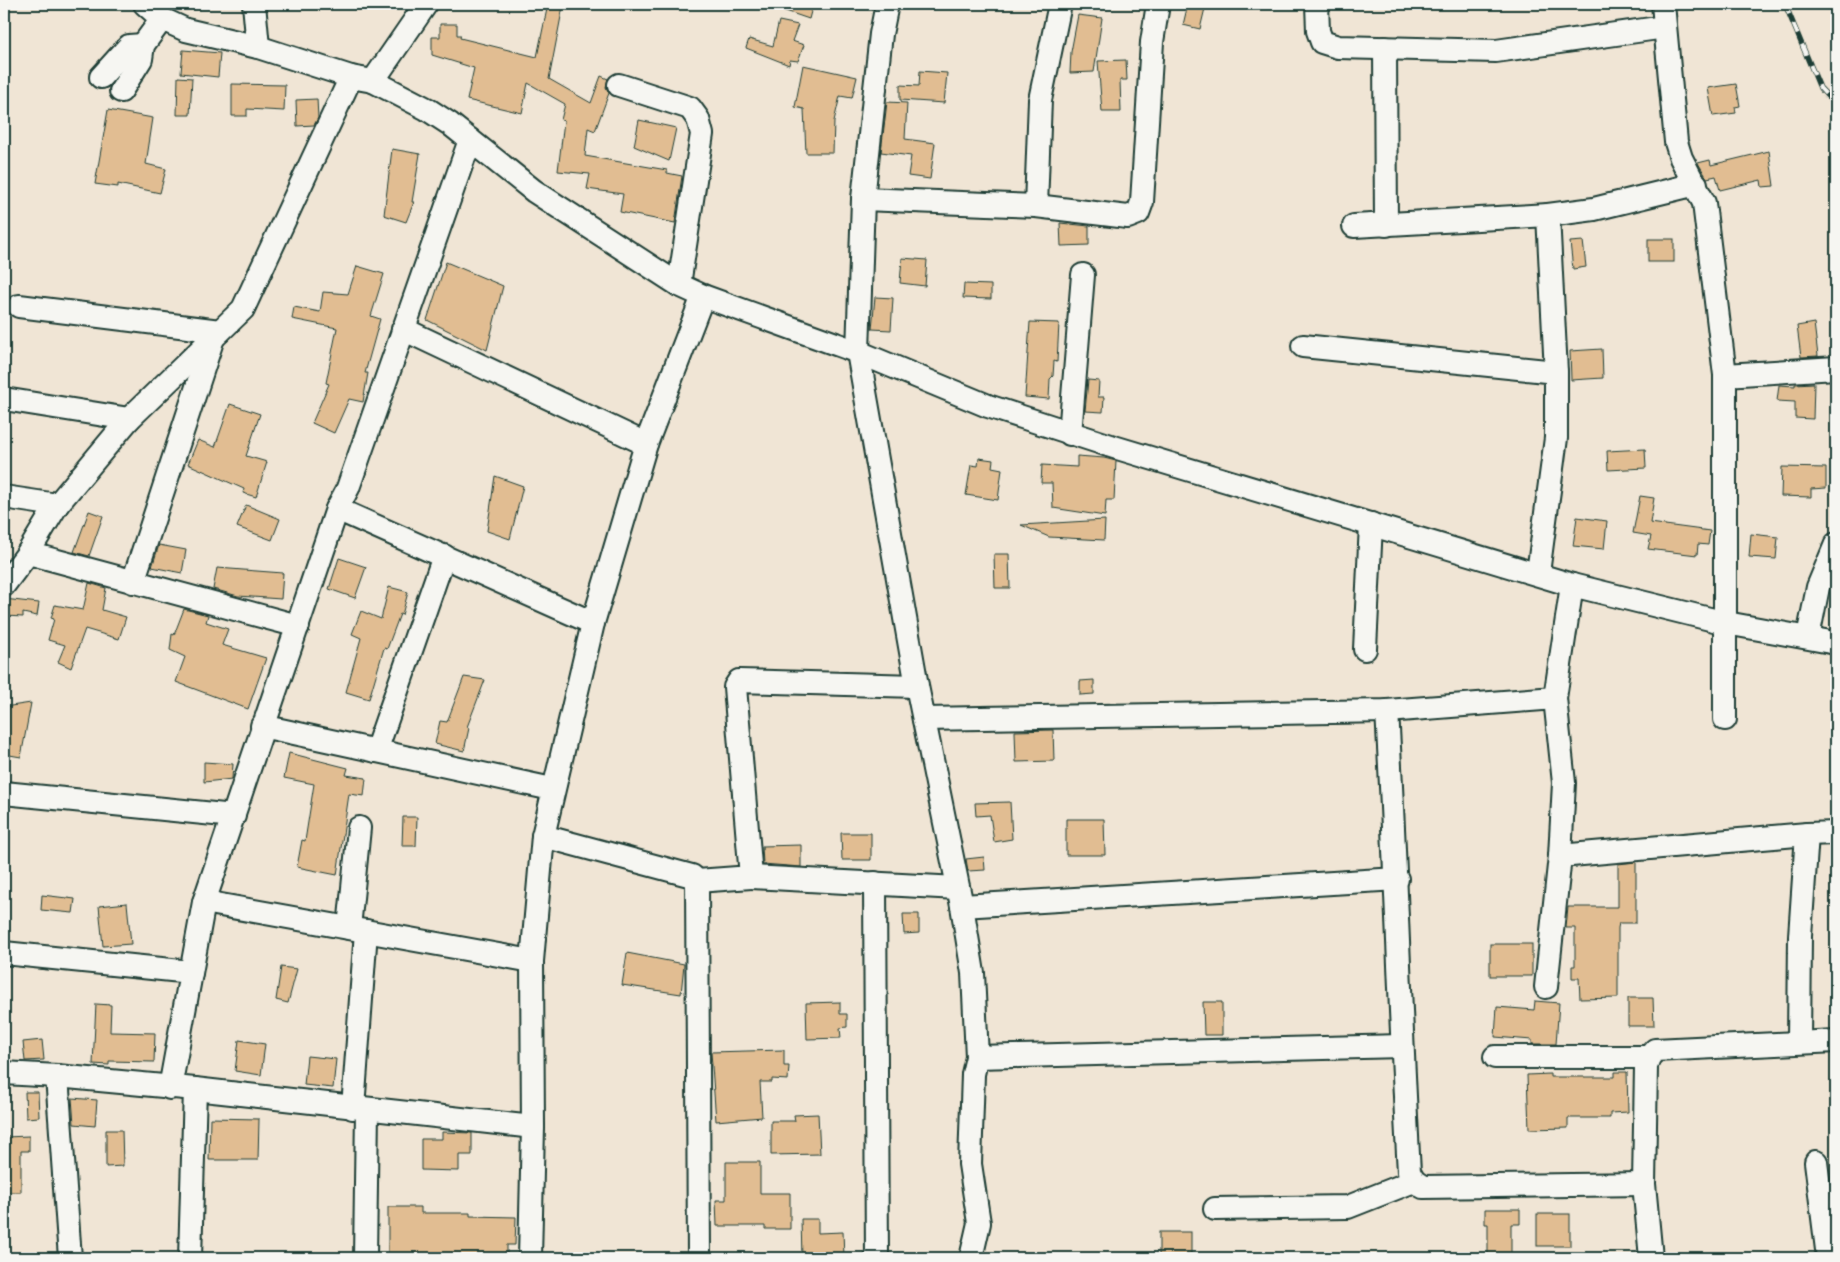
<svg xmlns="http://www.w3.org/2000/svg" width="1840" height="1262" viewBox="0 0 1840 1262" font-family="Itim,sans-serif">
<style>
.building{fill:#e1bd92;stroke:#1f3d34}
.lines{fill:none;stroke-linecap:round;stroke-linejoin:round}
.minor-casing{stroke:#1f3d34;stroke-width:26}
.minor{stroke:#f6f6f2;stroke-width:22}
.rail-casing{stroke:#1f3d34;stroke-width:5.5}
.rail{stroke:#f6f6f2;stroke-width:4;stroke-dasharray:11;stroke-linecap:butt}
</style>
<rect width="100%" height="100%" fill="#f0e5d5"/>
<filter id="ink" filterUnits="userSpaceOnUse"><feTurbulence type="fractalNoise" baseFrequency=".02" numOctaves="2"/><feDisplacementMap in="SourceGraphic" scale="10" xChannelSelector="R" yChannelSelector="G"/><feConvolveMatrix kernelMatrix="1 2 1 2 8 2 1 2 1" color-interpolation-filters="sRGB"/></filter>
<g filter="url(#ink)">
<!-- building -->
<g class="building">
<path d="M 548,4 L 563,6 L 549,79 L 591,103 L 601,76 L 608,79 L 606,87 L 609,93 L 595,131 L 588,128 L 585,156 L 667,170 L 667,173 L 682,176 L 675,223 L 620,212 L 623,194 L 587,189 L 590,174 L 558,171 L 564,121 L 561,120 L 565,104 L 528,83 L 522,113 L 467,100 L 474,68 L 432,55 L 432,37 L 440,37 L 440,24 L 457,24 L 457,35 L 461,35 L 460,38 L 537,57 Z"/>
<path d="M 771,4 L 813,4 L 809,19 L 771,6 Z"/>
<path d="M 1188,4 L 1206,4 L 1200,29 L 1183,25 Z"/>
<path d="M 1078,15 L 1102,18 L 1094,72 L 1070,73 L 1071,52 Z"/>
<path d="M 779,21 L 798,25 L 792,41 L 804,45 L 798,61 L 790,60 L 789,65 L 746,48 L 749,39 L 773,46 Z"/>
<path d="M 183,50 L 220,53 L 218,77 L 181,73 Z"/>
<path d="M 1126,60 L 1127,80 L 1120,80 L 1121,112 L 1102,112 L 1098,61 Z"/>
<path d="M 803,65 L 857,77 L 852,98 L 840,96 L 834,121 L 833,153 L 806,153 L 804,109 L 795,107 Z"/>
<path d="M 920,71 L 947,73 L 944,103 L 900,100 L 900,85 L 919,86 Z"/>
<path d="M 178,77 L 192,78 L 190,115 L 177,115 Z"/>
<path d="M 232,84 L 285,85 L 284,111 L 247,109 L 247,116 L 232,116 Z"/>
<path d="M 1736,84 L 1740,106 L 1735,107 L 1736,113 L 1713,116 L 1708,88 Z"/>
<path d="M 317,99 L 318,118 L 314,125 L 297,126 L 296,100 Z"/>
<path d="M 887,102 L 907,103 L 905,139 L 935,143 L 930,179 L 908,176 L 911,156 L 881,152 Z"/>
<path d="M 108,110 L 153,118 L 146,164 L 166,169 L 160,193 L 118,184 L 118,187 L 95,184 Z"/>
<path d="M 639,120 L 676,128 L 669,161 L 634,146 Z"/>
<path d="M 392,149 L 420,154 L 412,202 L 414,202 L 406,222 L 384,215 Z"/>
<path d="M 1769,151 L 1774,186 L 1762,187 L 1761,180 L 1720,190 L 1716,176 L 1707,178 L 1698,163 L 1710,160 L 1711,165 Z"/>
<path d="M 1060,223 L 1089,226 L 1089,245 L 1061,246 Z"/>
<rect x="1648" y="239" width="26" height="23"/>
<path d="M 1583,241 L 1586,267 L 1573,269 L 1570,242 Z"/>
<path d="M 902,258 L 927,260 L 925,286 L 900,283 Z"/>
<path d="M 446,262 L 503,286 L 487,350 L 427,320 Z"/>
<path d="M 357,266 L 384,274 L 371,316 L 380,319 L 365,373 L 368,373 L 363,402 L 349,399 L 334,433 L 312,423 L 329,384 L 326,383 L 337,328 L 292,319 L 294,307 L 320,312 L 323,292 L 348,294 Z"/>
<path d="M 964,284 L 991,285 L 991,299 L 963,298 Z"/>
<path d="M 875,297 L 893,298 L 891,330 L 872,329 Z"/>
<path d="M 1030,322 L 1059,323 L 1057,362 L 1054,361 L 1053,376 L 1050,379 L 1049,399 L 1025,397 Z"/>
<path d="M 1814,323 L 1818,356 L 1801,357 L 1797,326 Z"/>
<path d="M 1602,349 L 1603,378 L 1571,380 L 1570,351 Z"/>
<path d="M 1088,380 L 1099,381 L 1098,397 L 1104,397 L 1103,412 L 1085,411 Z"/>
<path d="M 1814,383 L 1813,419 L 1795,418 L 1795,402 L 1777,401 L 1779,385 L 1795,386 L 1795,384 Z"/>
<path d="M 230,404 L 260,414 L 246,456 L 267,462 L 256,497 L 243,493 L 244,489 L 188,464 L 198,440 L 215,447 Z"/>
<path d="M 1645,449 L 1646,468 L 1608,470 L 1607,451 Z"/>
<path d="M 1077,456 L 1104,458 L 1116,461 L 1114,500 L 1106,500 L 1105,516 L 1053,508 L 1052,483 L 1041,483 L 1042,465 L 1077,467 Z"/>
<path d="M 979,458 L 993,460 L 992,467 L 1002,469 L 998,500 L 966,495 L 971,465 L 978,466 Z"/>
<path d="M 1782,467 L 1826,468 L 1826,488 L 1811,489 L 1811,497 L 1781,496 Z"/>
<path d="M 495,476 L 523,486 L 510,539 L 487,531 Z"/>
<path d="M 1640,496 L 1654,498 L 1650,523 L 1710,531 L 1708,545 L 1698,544 L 1697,555 L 1648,549 L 1651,536 L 1633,533 Z"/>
<path d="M 246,505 L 280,519 L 272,540 L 237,527 Z"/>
<path d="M 89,511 L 103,516 L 89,556 L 74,552 Z"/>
<path d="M 1577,517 L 1607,521 L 1604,549 L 1573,546 Z"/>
<path d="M 1105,520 L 1104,540 L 1049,537 L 1021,525 Z"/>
<path d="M 1751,534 L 1778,537 L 1776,559 L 1749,557 Z"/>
<path d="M 159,545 L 186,550 L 182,573 L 152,567 Z"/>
<path d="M 994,554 L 1009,554 L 1010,588 L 995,588 Z"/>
<path d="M 339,558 L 366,567 L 355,598 L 329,589 Z"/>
<path d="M 217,568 L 283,573 L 281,599 L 238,596 L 213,589 Z"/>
<path d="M 89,583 L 106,588 L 102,610 L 126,617 L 119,639 L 85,629 L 71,668 L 58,662 L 65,645 L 48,640 L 54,619 L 51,618 L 55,605 L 83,610 Z"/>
<path d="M 389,587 L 408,592 L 402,615 L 400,614 L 387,649 L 384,648 L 369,699 L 346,692 L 361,638 L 352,634 L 361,611 L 381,619 Z"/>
<path d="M 4,599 L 39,603 L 37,616 L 23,613 L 23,617 L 5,616 Z"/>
<path d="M 184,609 L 208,615 L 206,622 L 228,629 L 222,645 L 266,658 L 248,709 L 176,682 L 185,657 L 170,650 L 172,634 L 174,635 Z"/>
<path d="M 464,677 L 485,680 L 467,727 L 469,728 L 464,751 L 435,744 L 440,721 L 447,722 Z"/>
<path d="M 1094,680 L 1094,694 L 1080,695 L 1080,681 Z"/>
<path d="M 31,703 L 21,757 L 4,754 L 4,707 Z"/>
<path d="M 1053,730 L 1054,761 L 1016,762 L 1015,731 Z"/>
<path d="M 289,753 L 348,768 L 346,775 L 366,778 L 364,796 L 349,794 L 337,875 L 297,867 L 302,840 L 305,841 L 314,784 L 284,778 Z"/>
<path d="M 204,762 L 233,764 L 232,779 L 204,782 Z"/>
<path d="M 1010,802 L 1012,839 L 994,842 L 990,815 L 976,816 L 975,803 Z"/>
<path d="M 403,817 L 417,817 L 416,846 L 402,846 Z"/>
<path d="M 1066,819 L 1104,819 L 1105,855 L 1066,855 Z"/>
<path d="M 841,833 L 871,833 L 871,860 L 842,860 Z"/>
<path d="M 801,845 L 801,867 L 763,864 L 762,846 Z"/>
<path d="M 984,857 L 985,870 L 968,871 L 966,859 Z"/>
<path d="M 1636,862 L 1636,923 L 1619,923 L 1618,928 L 1618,998 L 1580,999 L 1579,978 L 1572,978 L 1572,966 L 1575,966 L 1575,928 L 1566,928 L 1568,907 L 1618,907 L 1618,864 Z"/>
<path d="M 42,895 L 75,899 L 73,913 L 41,910 Z"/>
<path d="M 127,903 L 131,944 L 103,946 L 99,906 Z"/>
<path d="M 903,914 L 919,914 L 919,933 L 904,934 Z"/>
<rect x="1490" y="944" width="42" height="32"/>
<path d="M 627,953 L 684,964 L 681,994 L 622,985 Z"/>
<path d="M 281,967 L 297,969 L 288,1003 L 276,1000 Z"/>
<path d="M 1628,998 L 1653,998 L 1654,1026 L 1628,1026 Z"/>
<path d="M 1535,1001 L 1559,1003 L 1556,1044 L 1532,1044 L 1532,1040 L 1495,1037 L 1497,1007 L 1534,1010 Z"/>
<path d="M 840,1002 L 840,1014 L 847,1014 L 847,1027 L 840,1028 L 841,1038 L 807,1039 L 806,1003 Z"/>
<path d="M 1203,1002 L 1222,1002 L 1222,1035 L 1204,1035 Z"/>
<path d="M 96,1004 L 111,1005 L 110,1032 L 155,1033 L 154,1062 L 109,1061 L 109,1065 L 93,1064 Z"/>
<path d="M 42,1040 L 44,1060 L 25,1061 L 23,1042 Z"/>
<path d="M 239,1040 L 265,1044 L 261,1075 L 235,1071 Z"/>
<path d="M 784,1050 L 784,1066 L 789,1066 L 788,1080 L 772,1079 L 772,1082 L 760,1082 L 762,1117 L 716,1121 L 711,1052 Z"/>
<path d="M 307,1056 L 336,1059 L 333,1088 L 304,1085 Z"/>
<path d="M 1615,1072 L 1627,1072 L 1628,1112 L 1610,1113 L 1610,1118 L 1568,1118 L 1568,1128 L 1529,1129 L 1527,1075 L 1550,1074 L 1550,1077 L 1615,1077 Z"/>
<path d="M 25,1092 L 38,1092 L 39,1117 L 26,1118 Z"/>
<path d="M 72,1098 L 97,1100 L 95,1126 L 74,1124 Z"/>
<path d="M 818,1114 L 820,1154 L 771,1155 L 771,1121 L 795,1121 L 794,1115 Z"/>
<path d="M 210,1118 L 259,1119 L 258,1160 L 209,1160 Z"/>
<path d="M 106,1130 L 122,1130 L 123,1166 L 106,1167 Z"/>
<path d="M 442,1132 L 472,1133 L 472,1155 L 459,1155 L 459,1171 L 421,1170 L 421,1139 L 442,1139 Z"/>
<path d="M 29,1136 L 29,1151 L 21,1151 L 21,1192 L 4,1192 L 5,1137 Z"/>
<path d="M 726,1162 L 760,1162 L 760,1193 L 790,1193 L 790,1229 L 765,1229 L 765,1226 L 717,1226 L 716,1200 L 726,1200 Z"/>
<path d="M 388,1207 L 421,1207 L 421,1213 L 470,1213 L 470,1216 L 516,1217 L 515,1245 L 507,1245 L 507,1258 L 388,1258 Z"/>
<path d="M 1485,1209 L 1520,1209 L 1520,1224 L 1511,1224 L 1511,1258 L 1488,1258 L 1488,1224 L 1485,1224 Z"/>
<rect x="1537" y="1214" width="33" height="32"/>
<path d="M 801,1219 L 818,1219 L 818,1233 L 843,1232 L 844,1257 L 802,1258 Z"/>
<rect x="1159" y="1232" width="32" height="26"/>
</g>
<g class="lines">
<!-- minor casing -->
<g class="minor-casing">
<g id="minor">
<path d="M 145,4 L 162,19 L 186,30 L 258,47 L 351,77 L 373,81 L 427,109 L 450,124 L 534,191 L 679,285 L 703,296 L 858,352 L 988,406 L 1114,447 L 1572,585 L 1726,623 L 1836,643"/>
<path d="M 254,4 L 258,47"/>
<path d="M 887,4 L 881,34 L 863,199 L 858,352 L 917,686 L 962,906 L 973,973 L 977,1057 L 973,1074 L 970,1164 L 979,1223 L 971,1258"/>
<path d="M 1317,4 L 1318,31 L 1322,42 L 1338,47 L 1496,51 L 1665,27"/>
<path d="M 1663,4 L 1676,142 L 1681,158 L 1704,203 L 1725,375 L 1725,719"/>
<path d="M 1385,48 L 1386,225"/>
<path d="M 101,77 L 129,46 L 143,45"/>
<path d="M 373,81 L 426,4"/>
<path d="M 619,85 L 690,108 L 698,119 L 702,134 L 679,285"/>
<path d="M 121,91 L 141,59 L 143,45 L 162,19"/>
<path d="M 863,199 L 1036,206 L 1128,217 L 1138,213 L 1142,202 L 1152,42 L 1158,4"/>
<path d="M 1036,206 L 1040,100 L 1060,4"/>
<path d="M 1354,226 L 1548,215 L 1594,209 L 1696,184"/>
<path d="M 19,306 L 220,331"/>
<path d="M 403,329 L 646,444"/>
<path d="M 1303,346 L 1556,372"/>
<path d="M 1725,375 L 1836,368"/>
<path d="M 4,399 L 129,419"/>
<path d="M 1070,434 L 1083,275"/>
<path d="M 4,497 L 57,505"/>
<path d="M 337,509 L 593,623"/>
<path d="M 28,553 L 298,626"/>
<path d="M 1538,573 L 1556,438 L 1556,372 L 1548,215"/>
<path d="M 133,582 L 213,338"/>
<path d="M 4,585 L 28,553 L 57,505 L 129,419 L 243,309 L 351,77"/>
<path d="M 1808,637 L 1818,587 L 1836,544"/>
<path d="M 1365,649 L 1371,524"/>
<path d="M 1387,711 C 1396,864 1400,1018 1409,1172 L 1414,1181 L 1423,1187 L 1644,1184"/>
<path d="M 924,719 L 1387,711 L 1555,698"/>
<path d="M 262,726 L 552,789"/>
<path d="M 376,751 L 444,556"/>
<path d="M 4,793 L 234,816"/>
<path d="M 543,836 L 692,876 L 697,881 L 699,1258"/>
<path d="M 1560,856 L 1807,834 L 1836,833"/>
<path d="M 751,877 L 958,888"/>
<path d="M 697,881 L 751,877 L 735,687 L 739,681 L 917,686"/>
<path d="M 875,883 L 877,1258"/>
<path d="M 204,902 L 532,961"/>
<path d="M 962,906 L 1397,879"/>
<path d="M 349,928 L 359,828"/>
<path d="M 4,953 L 191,972"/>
<path d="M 1546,987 L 1560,856 L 1564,783 L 1555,698 L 1572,585"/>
<path d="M 1799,1042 L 1800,936 L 1807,834"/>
<path d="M 977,1057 L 1402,1046"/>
<path d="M 1495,1057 L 1649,1057"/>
<path d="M 4,1073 L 57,1076 L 195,1089 L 533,1127"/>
<path d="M 57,1076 L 70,1258"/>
<path d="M 170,1088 L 204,902 L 337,509 L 348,488 L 470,140"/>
<path d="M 353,1108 L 366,931"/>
<path d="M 1816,1162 L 1828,1258"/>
<path d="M 1215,1209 L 1348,1207 L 1414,1181"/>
<path d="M 190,1258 L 195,1089"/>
<path d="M 365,1258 L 367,1109"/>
<path d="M 530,1258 L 533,1127 L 532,961 L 543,836 L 593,623 L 646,444 L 703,296"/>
<path d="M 1651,1258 L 1644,1184 L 1646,1066 L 1649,1057 L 1655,1050 L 1836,1041"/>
</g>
</g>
<!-- minor -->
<use href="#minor" class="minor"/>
<!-- rail casing -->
<g class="rail-casing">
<path id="rail" d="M 1785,4 L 1820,88 L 1836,105"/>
</g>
<!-- rail -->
<use href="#rail" class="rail"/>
</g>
</g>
<!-- margin -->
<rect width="1840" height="1262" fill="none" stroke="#f6f6f2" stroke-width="20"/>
<rect x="10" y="10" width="1820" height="1242" fill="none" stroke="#1f3d34" stroke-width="2" filter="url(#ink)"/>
</svg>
